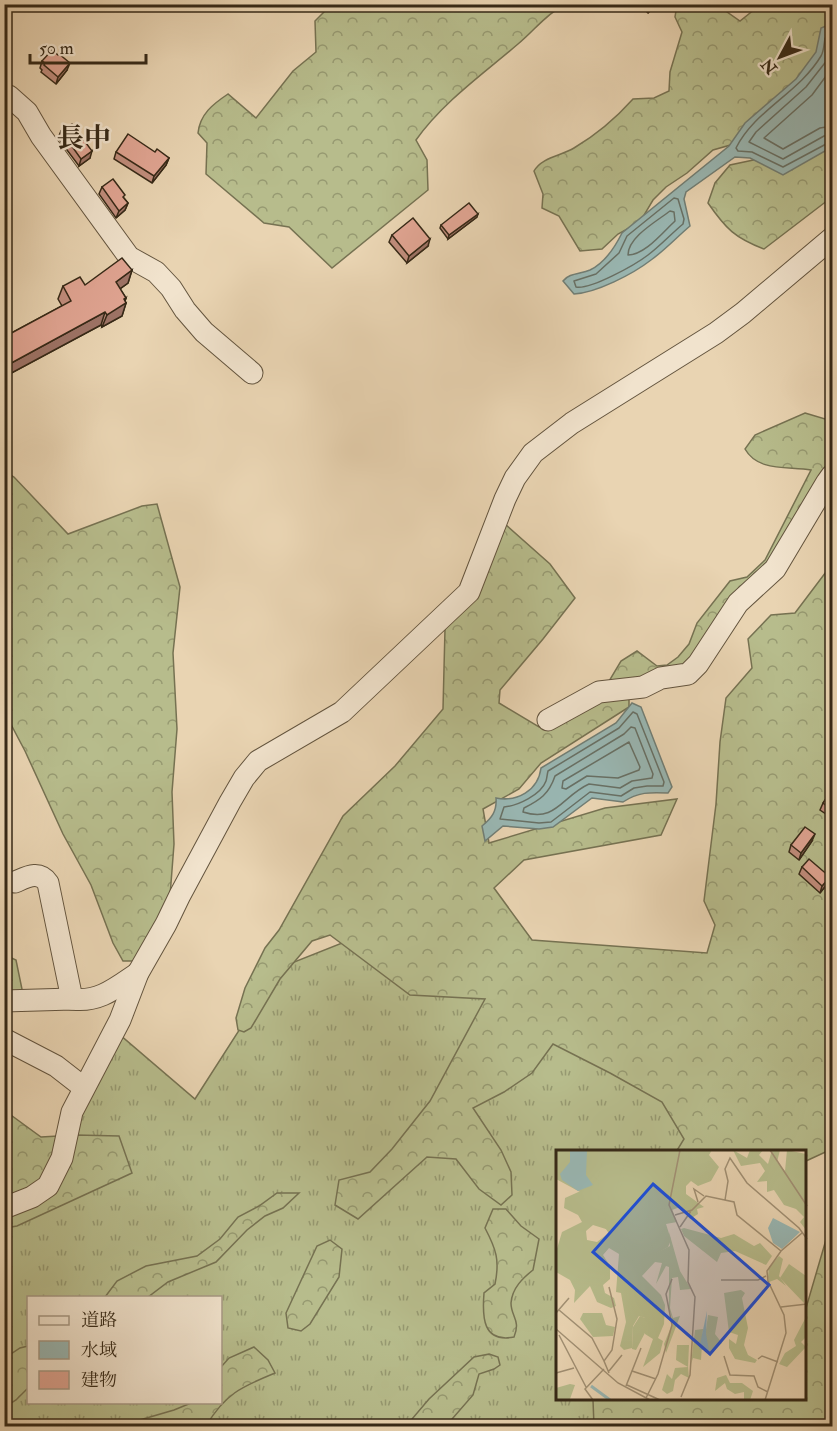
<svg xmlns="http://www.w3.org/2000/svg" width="837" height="1431" viewBox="0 0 837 1431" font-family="'IM FELL Double Pica','Noto Serif JP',serif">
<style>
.grass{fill:url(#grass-tufts);stroke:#767252;stroke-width:1.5;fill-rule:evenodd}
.forest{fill:url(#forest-crowns);stroke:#767252;stroke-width:1.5}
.water{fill:#99b7b3;stroke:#717e75;stroke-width:1.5}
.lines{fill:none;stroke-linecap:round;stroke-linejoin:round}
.shore{stroke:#687065;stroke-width:1.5}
.minor-casing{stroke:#63543e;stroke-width:23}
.minor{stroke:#f1e3cd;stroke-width:21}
.wall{fill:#c28e7e;stroke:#362917;stroke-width:1.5}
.shaded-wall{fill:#9e7467;stroke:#362917;stroke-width:1.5}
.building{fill:#e1a593;stroke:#362917;stroke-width:1.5}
.labels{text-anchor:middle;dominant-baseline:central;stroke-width:5;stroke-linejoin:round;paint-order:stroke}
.neighbourhood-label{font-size:27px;font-weight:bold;fill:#362917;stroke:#f1e3cd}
.inset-river{fill:none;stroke:#99b7b3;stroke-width:3}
.inset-road{fill:none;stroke:#a19074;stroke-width:1.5}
.view{fill:#1d4ed8;fill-opacity:0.15;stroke:#1d4ed8;stroke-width:3}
.inset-edge{fill:none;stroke:#362917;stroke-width:3}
</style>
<defs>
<pattern id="grass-tufts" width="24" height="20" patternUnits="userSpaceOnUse" patternTransform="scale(1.5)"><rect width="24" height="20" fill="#b7bc8c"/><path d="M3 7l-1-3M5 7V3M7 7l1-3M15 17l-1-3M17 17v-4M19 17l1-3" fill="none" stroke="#969971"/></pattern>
<pattern id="forest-crowns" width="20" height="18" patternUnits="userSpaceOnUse" patternTransform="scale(1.5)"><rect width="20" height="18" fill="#b7bc8c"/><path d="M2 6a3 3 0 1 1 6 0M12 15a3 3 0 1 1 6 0" fill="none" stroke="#969971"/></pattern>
</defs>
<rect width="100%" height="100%" fill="#e9d4b2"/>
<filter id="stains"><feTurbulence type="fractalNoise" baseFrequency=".00333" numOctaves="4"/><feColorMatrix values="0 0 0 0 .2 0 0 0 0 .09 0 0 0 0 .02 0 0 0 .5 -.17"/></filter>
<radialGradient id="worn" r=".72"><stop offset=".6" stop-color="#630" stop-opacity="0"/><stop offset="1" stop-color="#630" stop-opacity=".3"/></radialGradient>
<!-- grass -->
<path class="grass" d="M 342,943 L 556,1013 L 692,1122 L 684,1152 L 558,1152 L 558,1400 L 614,1400 L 604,1426 L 5,1426 L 4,1187 L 58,1143 L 120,1035 L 195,1099 L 279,968 ZM 28,1298 L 220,1298 L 220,1402 L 28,1402 Z"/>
<!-- forest -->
<g class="forest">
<path d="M 331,5 L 564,5 C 546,14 534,31 518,44 C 483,74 443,102 416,140 L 427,160 L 428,190 L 332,268 L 289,227 L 264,223 L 206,174 L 207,143 L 198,133 C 200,114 213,104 228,94 L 256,118 L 293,71 L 316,52 L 315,21 Z"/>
<path d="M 677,5 L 717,5 L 740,21 L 760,5 L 774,11 L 785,8 L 787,5 L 832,5 L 832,38 L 748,140 L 713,150 L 687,173 L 666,187 L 653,200 L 640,222 L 618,234 L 602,249 L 580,251 L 559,216 L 542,208 L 543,194 L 534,171 C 542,157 561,156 574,148 C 596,135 616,118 633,99 L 654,98 L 669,91 L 670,72 L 682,32 L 675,17 Z"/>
<path d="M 832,131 L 832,197 L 764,249 C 735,238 726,229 708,203 L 715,183 L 730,165 L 768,157 Z"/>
<path d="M 805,413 L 825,419 L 832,416 L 832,463 L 820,480 L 771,567 L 695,656 L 679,668 L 629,693 L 629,707 L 541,763 L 519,789 L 483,809 L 489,843 L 605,808 L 677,799 L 661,835 L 524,860 L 494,888 L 532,940 L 707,953 L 715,925 L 704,901 L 716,804 L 720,742 L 726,698 L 752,668 L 748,639 L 771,615 L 795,613 L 832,564 L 832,1149 L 806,1161 L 806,1152 L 676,1152 L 684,1139 L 662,1102 L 610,1073 L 553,1044 L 532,1073 L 504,1092 L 473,1108 L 501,1150 L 511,1172 L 512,1195 L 501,1205 L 479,1189 L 456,1159 L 427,1157 L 358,1219 L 335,1205 L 339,1180 L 370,1172 L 392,1149 L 430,1101 L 485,999 L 410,995 L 330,935 L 312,941 L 280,979 L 251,1028 L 244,1032 L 238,1030 L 236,1018 L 245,988 L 265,948 L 279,930 L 343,816 L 395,766 L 443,709 L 445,629 L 505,524 L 550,564 L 575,598 L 543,639 L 500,690 L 499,703 L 539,727 L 602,693 L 621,661 L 637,651 L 657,666 L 667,665 L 678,657 L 689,644 L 697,623 L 730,581 L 747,577 L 765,560 L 811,470 C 788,466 758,472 745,449 L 755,435 Z"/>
<path d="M 4,471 L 14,477 L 68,534 L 142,506 L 157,504 L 180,587 L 173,653 L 177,729 L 172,792 L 174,844 L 170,896 L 139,961 L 123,961 L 113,943 L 91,885 L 63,834 L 25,751 L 5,713 Z"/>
<path d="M 5,955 L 16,960 L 23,994 L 5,1020 Z"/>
<path d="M 4,1110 L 41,1137 L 76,1135 L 119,1136 L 132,1173 L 17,1226 L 5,1228 Z"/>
<path d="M 277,1193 L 299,1193 L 283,1208 L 265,1216 L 247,1230 L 216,1262 L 168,1282 L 148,1297 L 105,1297 L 117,1281 L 146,1266 L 197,1256 L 220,1239 L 238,1217 L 259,1206 Z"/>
<path d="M 493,1209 L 506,1209 L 521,1226 L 539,1239 L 533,1270 C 523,1278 512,1288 511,1303 C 511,1317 521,1320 514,1337 C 483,1343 482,1318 484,1293 L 495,1284 C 500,1260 496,1249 485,1228 Z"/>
<path d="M 832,1229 L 832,1426 L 594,1426 L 593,1400 L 806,1400 L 806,1308 L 828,1233 Z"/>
<path d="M 330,1240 L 342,1249 L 339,1277 L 310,1324 L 301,1331 L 288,1328 L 286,1313 L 317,1246 Z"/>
<path d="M 28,1346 L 28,1388 L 16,1400 L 5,1407 L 5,1358 L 20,1348 Z"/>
<path d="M 254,1347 L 268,1360 L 275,1373 C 241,1387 225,1394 206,1426 L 126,1426 L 133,1422 L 174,1410 L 191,1403 L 220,1402 L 221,1367 L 229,1358 Z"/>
<path d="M 489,1354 L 498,1357 L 500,1365 L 494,1369 L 479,1374 L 473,1395 L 446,1426 L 411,1426 L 412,1419 L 429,1399 L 474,1357 Z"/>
</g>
<!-- water -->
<g class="water">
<path d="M 826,26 L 832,35 L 832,147 L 783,175 L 750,158 L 735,157 L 686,192 L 684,199 L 690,226 C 677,237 665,250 651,260 C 633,274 596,293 574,294 L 563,281 C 569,273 580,274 590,270 C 605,263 615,247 622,233 L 729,146 L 745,123 L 796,79 L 816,52 L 821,28 Z"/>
<path d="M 632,703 L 641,707 L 672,787 L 668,793 C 650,792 638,792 623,802 L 592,798 L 553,827 L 539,829 L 503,826 L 485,841 L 482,826 C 492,818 497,811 496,798 C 517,802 538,791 541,768 L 616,723 Z"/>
</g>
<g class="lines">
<!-- shore -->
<g class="shore">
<path d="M 832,38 L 825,38 C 824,44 824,51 821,56 C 799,93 755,110 736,148 L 738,151 L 752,152 L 783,167 L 828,143 L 832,142"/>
<path d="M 832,45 L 828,59 L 806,87 L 756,132 L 749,142 L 783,159 L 824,136 L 832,135"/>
<path d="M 832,68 L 812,95 L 764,138 L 783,149 L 820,128 L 832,126"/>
<path d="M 674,198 L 678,199 L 684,219 L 683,224 C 671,234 660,246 648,255 C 635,265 590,290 576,287 L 574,281 L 596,274 L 619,253 L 627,236 Z"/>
<path d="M 670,211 L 674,212 L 675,221 C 663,232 645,255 628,255 C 628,237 657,221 670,211 Z"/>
<path d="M 633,712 L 637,714 L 664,782 L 663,786 L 647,786 L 634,788 L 621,796 L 590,792 L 551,822 L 539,823 L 500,819 L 504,807 C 517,806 541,795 546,781 C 547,778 547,775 548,771 L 619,728 Z"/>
<path d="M 631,727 L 635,728 L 653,774 L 652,778 L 632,781 L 620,788 L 589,784 C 562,796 556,823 523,812 L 524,808 C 540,800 549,794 555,776 L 624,734 Z"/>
<path d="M 629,742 L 640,767 L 639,770 L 618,778 L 587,776 L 566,789 L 562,788 L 563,781 Z"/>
</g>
<!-- minor casing -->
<g class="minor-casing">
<g id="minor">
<path d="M 4,95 L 9,96 L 27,112 L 41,136 L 129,257 L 156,272 L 171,288 L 185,310 L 204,332 L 252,373"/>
<path d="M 548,720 L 599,692 L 643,687 L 661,678 L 688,674 L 698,664 L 738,603 L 775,569 L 827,482 L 832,475"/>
<path d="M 15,882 C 27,877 39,870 48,883 L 72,999"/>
<path d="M 4,1001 L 72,999 C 99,1003 117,987 138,973"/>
<path d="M 4,1039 L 56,1066 L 83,1087"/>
<path d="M 4,1208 L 32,1197 L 48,1186 L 62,1158 L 72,1112 L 120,1020 L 138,973 L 166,924 L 180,895 L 230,802 L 244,778 L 258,761 L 342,712 L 469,592 L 505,499 L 515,478 L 533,453 L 572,423 L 716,333 L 743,313 L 832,238"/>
</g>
</g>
<!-- minor -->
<use href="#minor" class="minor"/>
</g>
<!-- wall -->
<g class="wall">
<path d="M 638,4 L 656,4 L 648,13 Z"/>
<path d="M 42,61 L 67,70 L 56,84 L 41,72 L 42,70 L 40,68 Z"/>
<path d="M 61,131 L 90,158 L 79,166 L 58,138 Z"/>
<path d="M 116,152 L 155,152 L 169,158 L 166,165 L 152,183 L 114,159 Z"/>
<path d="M 102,187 L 124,198 L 128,203 L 125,210 L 116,218 L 99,194 Z"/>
<path d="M 477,217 L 448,239 L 440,228 L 441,225 Z"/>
<path d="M 392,235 L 428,246 L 407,263 L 389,242 Z"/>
<path d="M 132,270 L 128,283 L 120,289 L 126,298 L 125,301 L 126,303 L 122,316 L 102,327 L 101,325 L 4,377 L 4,337 L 62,306 L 58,299 L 63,286 L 85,285 Z"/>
<path d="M 832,790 L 832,818 L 820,810 L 823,803 Z"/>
<path d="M 812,841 L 799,860 L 789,852 L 791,845 Z"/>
<path d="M 832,864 L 832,883 L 828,882 L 827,884 L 820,893 L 799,874 L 802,867 L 828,876 Z"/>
</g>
<!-- shaded-wall -->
<g class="shaded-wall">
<path d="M 651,4 L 656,4 L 648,13 Z"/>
<path d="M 70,63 L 67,70 L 56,84 L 58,77 Z"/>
<path d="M 92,151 L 90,158 L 79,166 L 81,159 Z"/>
<path d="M 169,158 L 166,165 L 152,183 L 154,176 Z"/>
<path d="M 128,203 L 125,210 L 116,218 L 119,211 Z"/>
<path d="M 478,214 L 477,217 L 448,239 L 449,235 Z"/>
<path d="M 430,239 L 428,246 L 407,263 L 409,256 Z"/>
<path d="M 132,270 L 128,283 L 111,295 L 116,282 Z"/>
<path d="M 126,298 L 124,304 L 126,303 L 122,316 L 102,327 L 107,315 Z"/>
<path d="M 105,312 L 101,325 L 4,377 L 4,367 Z"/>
<path d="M 815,834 L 812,841 L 799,860 L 801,853 Z"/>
<path d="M 830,877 L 827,884 L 820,893 L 822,886 Z"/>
</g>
<!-- building -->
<g class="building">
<path d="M 52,50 L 58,55 L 59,54 L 70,63 L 58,77 L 44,65 L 45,63 L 42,61 Z"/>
<path d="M 72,124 L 92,151 L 81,159 L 61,131 Z"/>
<path d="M 128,134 L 155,152 L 157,149 L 169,158 L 154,176 L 116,152 Z"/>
<path d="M 113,179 L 125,195 L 123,197 L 128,203 L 119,211 L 102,187 Z"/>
<path d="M 469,203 L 478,214 L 449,235 L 441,225 Z"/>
<path d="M 413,218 L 430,239 L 409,256 L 392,235 Z"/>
<path d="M 122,258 L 132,270 L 116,282 L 126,298 L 124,299 L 126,303 L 107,315 L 105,312 L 4,367 L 4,337 L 71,301 L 63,286 L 80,277 L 85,285 Z"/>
<path d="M 832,790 L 832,810 L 823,803 Z"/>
<path d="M 805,827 L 815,834 L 801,853 L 791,845 Z"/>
<path d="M 809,859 L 830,877 L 822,886 L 802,867 Z"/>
<path d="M 832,864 L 832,875 L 829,874 Z"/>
</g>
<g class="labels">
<!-- neighbourhood labels -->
<g class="neighbourhood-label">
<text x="84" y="138">長中</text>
</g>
</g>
<!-- overview -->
<g transform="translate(556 1150)">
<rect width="250" height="250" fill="#e9d4b2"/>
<path d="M 0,0 L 128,0 L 116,59 L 121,72 L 110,74 L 115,90 L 112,97 L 91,109 L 73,112 L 24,42 L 0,29 Z" fill="#b7bc8c"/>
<path d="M 48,0 L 73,0 L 72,14 L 62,2 L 55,15 L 55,6 L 49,3 L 42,27 L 39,15 L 44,13 ZM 121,0 L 156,0 L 153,5 L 163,17 L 155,31 L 142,36 L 135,31 L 130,36 L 130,44 L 148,57 L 141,59 L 142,64 L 134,69 L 124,57 L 108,63 ZM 177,0 L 191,8 L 194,0 L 207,0 L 203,5 L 212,14 L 216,0 L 224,0 L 221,12 L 229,21 L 231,0 L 250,4 L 250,80 L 244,72 L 248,67 L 240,59 L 228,55 L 218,40 L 211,42 L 211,31 L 201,32 L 209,21 L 204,13 L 185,16 ZM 67,16 L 68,30 L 62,41 L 69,69 L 68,80 L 57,51 ZM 35,24 L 43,31 L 42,49 L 53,80 L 37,75 L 30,81 L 31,90 L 41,92 L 54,82 L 71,100 L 72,110 L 77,111 L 89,107 L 89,96 L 74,92 L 69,81 L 80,91 L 86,90 L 91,77 L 98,104 L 114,96 L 113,82 L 124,121 L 135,139 L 124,140 L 122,127 L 116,128 L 114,158 L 117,168 L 124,166 L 110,203 L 108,194 L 117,172 L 113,158 L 113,117 L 110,116 L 100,134 L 106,113 L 99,112 L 86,126 L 105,145 L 109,155 L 108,174 L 102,188 L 107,191 L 104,203 L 87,217 L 97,189 L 89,184 L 89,168 L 83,166 L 77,176 L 76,198 L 68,200 L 64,196 L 70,172 L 65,143 L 60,142 L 63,104 L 53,98 L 47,105 L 54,116 L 54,129 L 47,135 L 49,143 L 58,148 L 60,156 L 55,158 L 41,152 L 34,136 L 18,153 L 19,140 L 14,130 L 0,122 L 0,102 L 6,82 L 26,72 L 22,65 L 8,58 L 9,48 L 38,35 ZM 128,78 L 165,88 L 178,84 L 198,96 L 204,93 L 216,106 L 210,115 L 179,101 L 165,103 L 161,112 L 128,86 L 125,79 ZM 223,106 L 227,109 L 223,126 L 230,136 L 221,129 L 213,132 L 212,127 L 213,117 ZM 185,140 L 189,143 L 186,148 L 192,178 L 188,195 L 192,205 L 201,210 L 199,213 L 179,209 L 173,198 L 173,189 L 180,194 L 182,185 L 173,182 L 168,143 ZM 27,163 L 46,163 L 50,175 L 59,177 L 57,186 L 37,187 L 24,169 ZM 152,165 L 162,167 L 159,184 L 166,193 L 153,204 L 149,187 ZM 250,167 L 250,187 L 245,192 L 250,197 L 231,217 L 223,214 L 229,203 L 240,196 L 238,190 ZM 147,179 L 145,210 L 137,208 L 135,214 L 139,180 ZM 132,217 L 133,228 L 125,224 L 119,230 L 117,241 L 111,244 L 106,240 L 111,224 L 116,229 L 119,218 ZM 170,225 L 174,233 L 186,233 L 197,241 L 194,250 L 188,249 L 188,242 L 179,244 L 171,239 L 169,233 L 159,241 L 161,228 ZM 14,234 L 19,235 L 14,249 L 0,250 L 0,238 Z" fill="#b7bc8c"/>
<path d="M 84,166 L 89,168 L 91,179 L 80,200 L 76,199 L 77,177 ZM 121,195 L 133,195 L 132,217 L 120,210 Z" fill="#b7bc8c"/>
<path d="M 233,114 L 250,126 L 248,153 L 224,128 Z" fill="#b7bc8c"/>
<path d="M 14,0 L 31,0 L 30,25 L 37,35 L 22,41 L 6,30 L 4,24 L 14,12 ZM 217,68 L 244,82 L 226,99 L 217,93 L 212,78 ZM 151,161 L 150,184 L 153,201 L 143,199 Z" fill="#99b7b3"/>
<path class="inset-river" d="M 35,236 L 54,250"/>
<path class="inset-road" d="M 124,0 L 113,55 L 133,100 L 132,132 L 139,147 L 134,225 L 125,247M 214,0 L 251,56M 169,50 L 172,31 L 169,19 L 174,8 L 191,33 L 243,78 L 251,89M 142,52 L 138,39 L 148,46M 119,65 L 136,60 L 150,46 L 178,52 L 181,65 L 225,101M 124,77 L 135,61M 165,130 L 202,130 L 210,126M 53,137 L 61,169 L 56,200 L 48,211 L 53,223M 225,157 L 251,154M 3,160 L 36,188 L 48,211M 0,163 L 13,148M 0,179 L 62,233 L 94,250M 3,185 L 30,237M 168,206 L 174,225 L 198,226 L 202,237 L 212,242M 202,209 L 206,206 L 222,212M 53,221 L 66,205M 76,221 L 85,198M 0,223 L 18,218M 71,235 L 104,250M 70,236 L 76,221 L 100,229M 90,248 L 102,224 L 116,175 L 110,144 L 116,129M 37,250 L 29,239 L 48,219M 112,250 L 135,250M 209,250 L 230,183 L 228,165 L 212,131 L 211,121 L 225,101 L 246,83"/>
<path class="view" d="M 97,34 L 213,135 L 154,204 L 37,102 Z"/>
<rect width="250" height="250" class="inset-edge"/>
</g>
<!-- margin -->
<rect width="837" height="1431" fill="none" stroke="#e9d4b2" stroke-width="24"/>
<rect x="6" y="6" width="825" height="1419" fill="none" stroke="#362917" stroke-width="3"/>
<rect x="12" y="12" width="813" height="1407" fill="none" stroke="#362917" stroke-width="1.5"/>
<!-- legend -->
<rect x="27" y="1296" width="195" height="108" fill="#f1e3cd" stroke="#a69984" stroke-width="1.5"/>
<rect x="39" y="1316" width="30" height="9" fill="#f1e3cd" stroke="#a69984" stroke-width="1.5"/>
<text x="81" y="1326" font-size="18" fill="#362917">道路</text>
<rect x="39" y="1341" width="30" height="18" fill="#99b7b3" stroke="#a69984" stroke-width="1.5"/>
<text x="81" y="1356" font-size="18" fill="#362917">水域</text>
<rect x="39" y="1371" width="30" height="18" fill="#e1a593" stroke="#a69984" stroke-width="1.5"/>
<text x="81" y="1386" font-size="18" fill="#362917">建物</text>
<!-- north arrow -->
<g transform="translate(780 57) rotate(229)" stroke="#f1e3cd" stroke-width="4.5" paint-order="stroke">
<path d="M0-4.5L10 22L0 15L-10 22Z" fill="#362917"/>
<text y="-9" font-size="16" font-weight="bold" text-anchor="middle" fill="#362917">N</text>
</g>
<!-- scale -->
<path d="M30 54v9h116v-9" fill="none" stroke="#362917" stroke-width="3"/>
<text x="39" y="54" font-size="18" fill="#362917" stroke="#f1e3cd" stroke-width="4.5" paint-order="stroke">50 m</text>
<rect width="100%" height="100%" filter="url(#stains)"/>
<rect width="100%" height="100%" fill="url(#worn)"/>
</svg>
